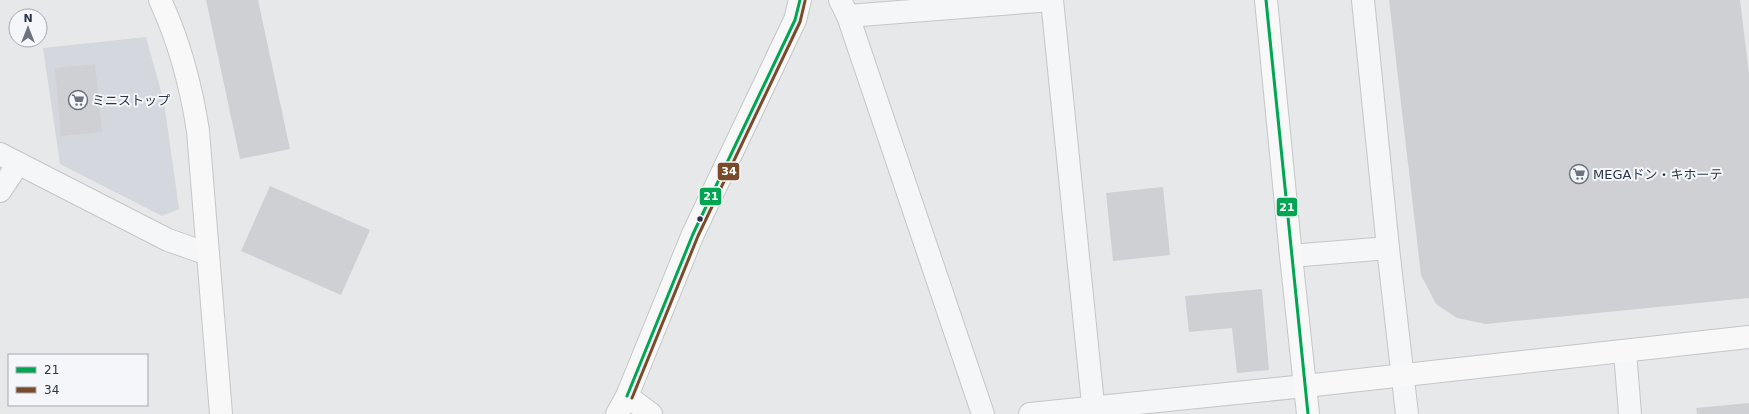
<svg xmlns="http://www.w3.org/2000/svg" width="1749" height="414" viewBox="0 0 1749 414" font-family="'DejaVu Sans','Noto Sans JP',sans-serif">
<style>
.built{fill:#d4d7dd}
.building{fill:#ced0d3}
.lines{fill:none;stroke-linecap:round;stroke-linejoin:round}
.street-casing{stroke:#c4c6c8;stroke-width:24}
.secondary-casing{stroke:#c4c6c8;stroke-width:24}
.street{stroke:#f5f6f7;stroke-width:22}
.secondary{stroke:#f8f8f8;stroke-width:22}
.bus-1-casing{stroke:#f4f6f9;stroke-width:6}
.bus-2-casing{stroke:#f4f6f9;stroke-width:6}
.bus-1{stroke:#00a651;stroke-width:3}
.bus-2{stroke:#7a4b2a;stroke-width:3}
.bus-dot{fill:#2b3445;stroke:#f4f6f9;stroke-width:1.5}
.labels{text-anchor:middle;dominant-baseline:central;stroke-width:4;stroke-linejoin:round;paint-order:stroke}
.poi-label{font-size:13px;fill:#2b3445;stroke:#f4f6f9;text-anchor:start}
.line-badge{stroke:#f4f6f9;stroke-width:1.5}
.badge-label{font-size:11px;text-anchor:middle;font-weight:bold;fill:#fff}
</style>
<rect width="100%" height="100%" fill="#e6e8ea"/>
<!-- built -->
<path class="built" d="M 146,37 L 164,102 L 179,209 L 162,216 L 60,164 L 43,48 Z"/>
<!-- building -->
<g class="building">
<path d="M 206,0 L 258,0 L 290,149 L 240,159 Z"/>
<path d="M 1389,0 L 1740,0 L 1749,73 L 1749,298 L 1486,324 L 1457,318 L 1436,304 L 1421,275 Z"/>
<path d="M 95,64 L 102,132 L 61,136 L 55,68 Z"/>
<path d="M 270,186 L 370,230 L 341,295 L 241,251 Z"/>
<path d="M 1163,187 L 1170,255 L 1113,261 L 1106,193 Z"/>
<path d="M 1262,289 L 1269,370 L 1237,373 L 1232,328 L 1189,332 L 1185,296 Z"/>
<path d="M 1749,403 L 1749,414 L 1697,414 L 1696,408 Z"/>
</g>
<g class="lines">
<!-- street casing -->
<g class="street-casing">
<g id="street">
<path d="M 840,0 L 848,16 L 983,414"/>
<path d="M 1052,0 L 1094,414"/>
<path d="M 1363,0 L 1388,248 L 1407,414"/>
<path d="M 848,16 L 1052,0"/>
<path d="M 0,154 L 168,240 L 208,254"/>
<path d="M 0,191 L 18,164"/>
<path d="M 1291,256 L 1388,248"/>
<path d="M 1625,352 L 1630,414"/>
<path d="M 1030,414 L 1305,386"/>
</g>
</g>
<!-- secondary casing -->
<g class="secondary-casing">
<g id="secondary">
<path d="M 160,0 C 180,43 191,85 198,131 L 221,414"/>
<path d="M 1266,0 L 1291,256 L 1308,414"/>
<path d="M 1305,386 L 1749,337"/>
<path d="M 627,396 L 651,414"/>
<path d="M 617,414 L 627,396 L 693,234 L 795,20 L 800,0"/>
</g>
</g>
<!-- street -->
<use href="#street" class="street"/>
<!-- secondary -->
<use href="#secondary" class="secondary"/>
<!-- bus-1 casing -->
<g class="bus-1-casing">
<g id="bus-1">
<path d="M 1266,0 L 1308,414"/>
<path d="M 627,396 L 693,234 L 795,20 L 800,0"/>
</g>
</g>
<!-- bus-2 casing -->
<g class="bus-2-casing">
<path id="bus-2" d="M 632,398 L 698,236 L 800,22 L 805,1"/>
</g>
<!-- bus-1 -->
<use href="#bus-1" class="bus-1"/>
<!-- bus-2 -->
<use href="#bus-2" class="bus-2"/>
</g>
<!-- icons -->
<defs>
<g id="supermarket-ring" transform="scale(1)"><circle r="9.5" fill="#f4f6f9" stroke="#6c737f" stroke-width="1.5"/><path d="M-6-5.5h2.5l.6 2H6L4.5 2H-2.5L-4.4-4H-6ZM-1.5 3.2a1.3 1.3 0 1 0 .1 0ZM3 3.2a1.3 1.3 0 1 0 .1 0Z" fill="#6c737f"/></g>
</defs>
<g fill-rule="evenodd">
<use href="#supermarket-ring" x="78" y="100"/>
<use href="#supermarket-ring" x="1579" y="174"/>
</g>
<!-- markers -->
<circle class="bus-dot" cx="700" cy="219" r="3.5"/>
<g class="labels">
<!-- poi labels -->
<g class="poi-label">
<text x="92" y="100">ミニストップ</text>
<text x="1593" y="174">MEGAドン・キホーテ</text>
</g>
</g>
<g class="line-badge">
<rect x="717" y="162" width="23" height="19" rx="4" fill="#7a4b2a"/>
<rect x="699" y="187" width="23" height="19" rx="4" fill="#00a651"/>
<rect x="1276" y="197" width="22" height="20" rx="4" fill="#00a651"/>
</g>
<g class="badge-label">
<text x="729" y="175">34</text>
<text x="711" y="200">21</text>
<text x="1287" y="211">21</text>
</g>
<!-- legend -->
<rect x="8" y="354" width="140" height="52" fill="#f4f6f9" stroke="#a4a8b1"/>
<rect x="16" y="367" width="20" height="6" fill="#00a651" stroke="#a4a8b1"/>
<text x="44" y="374" font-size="12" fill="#2b3445">21</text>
<rect x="16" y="387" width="20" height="6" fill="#7a4b2a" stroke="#a4a8b1"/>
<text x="44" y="394" font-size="12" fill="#2b3445">34</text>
<!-- north arrow -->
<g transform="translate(28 28)"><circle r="19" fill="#f4f6f9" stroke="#a4a8b1"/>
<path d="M0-3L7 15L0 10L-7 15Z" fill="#6c737f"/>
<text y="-6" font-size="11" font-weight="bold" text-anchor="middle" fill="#2b3445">N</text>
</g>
</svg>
